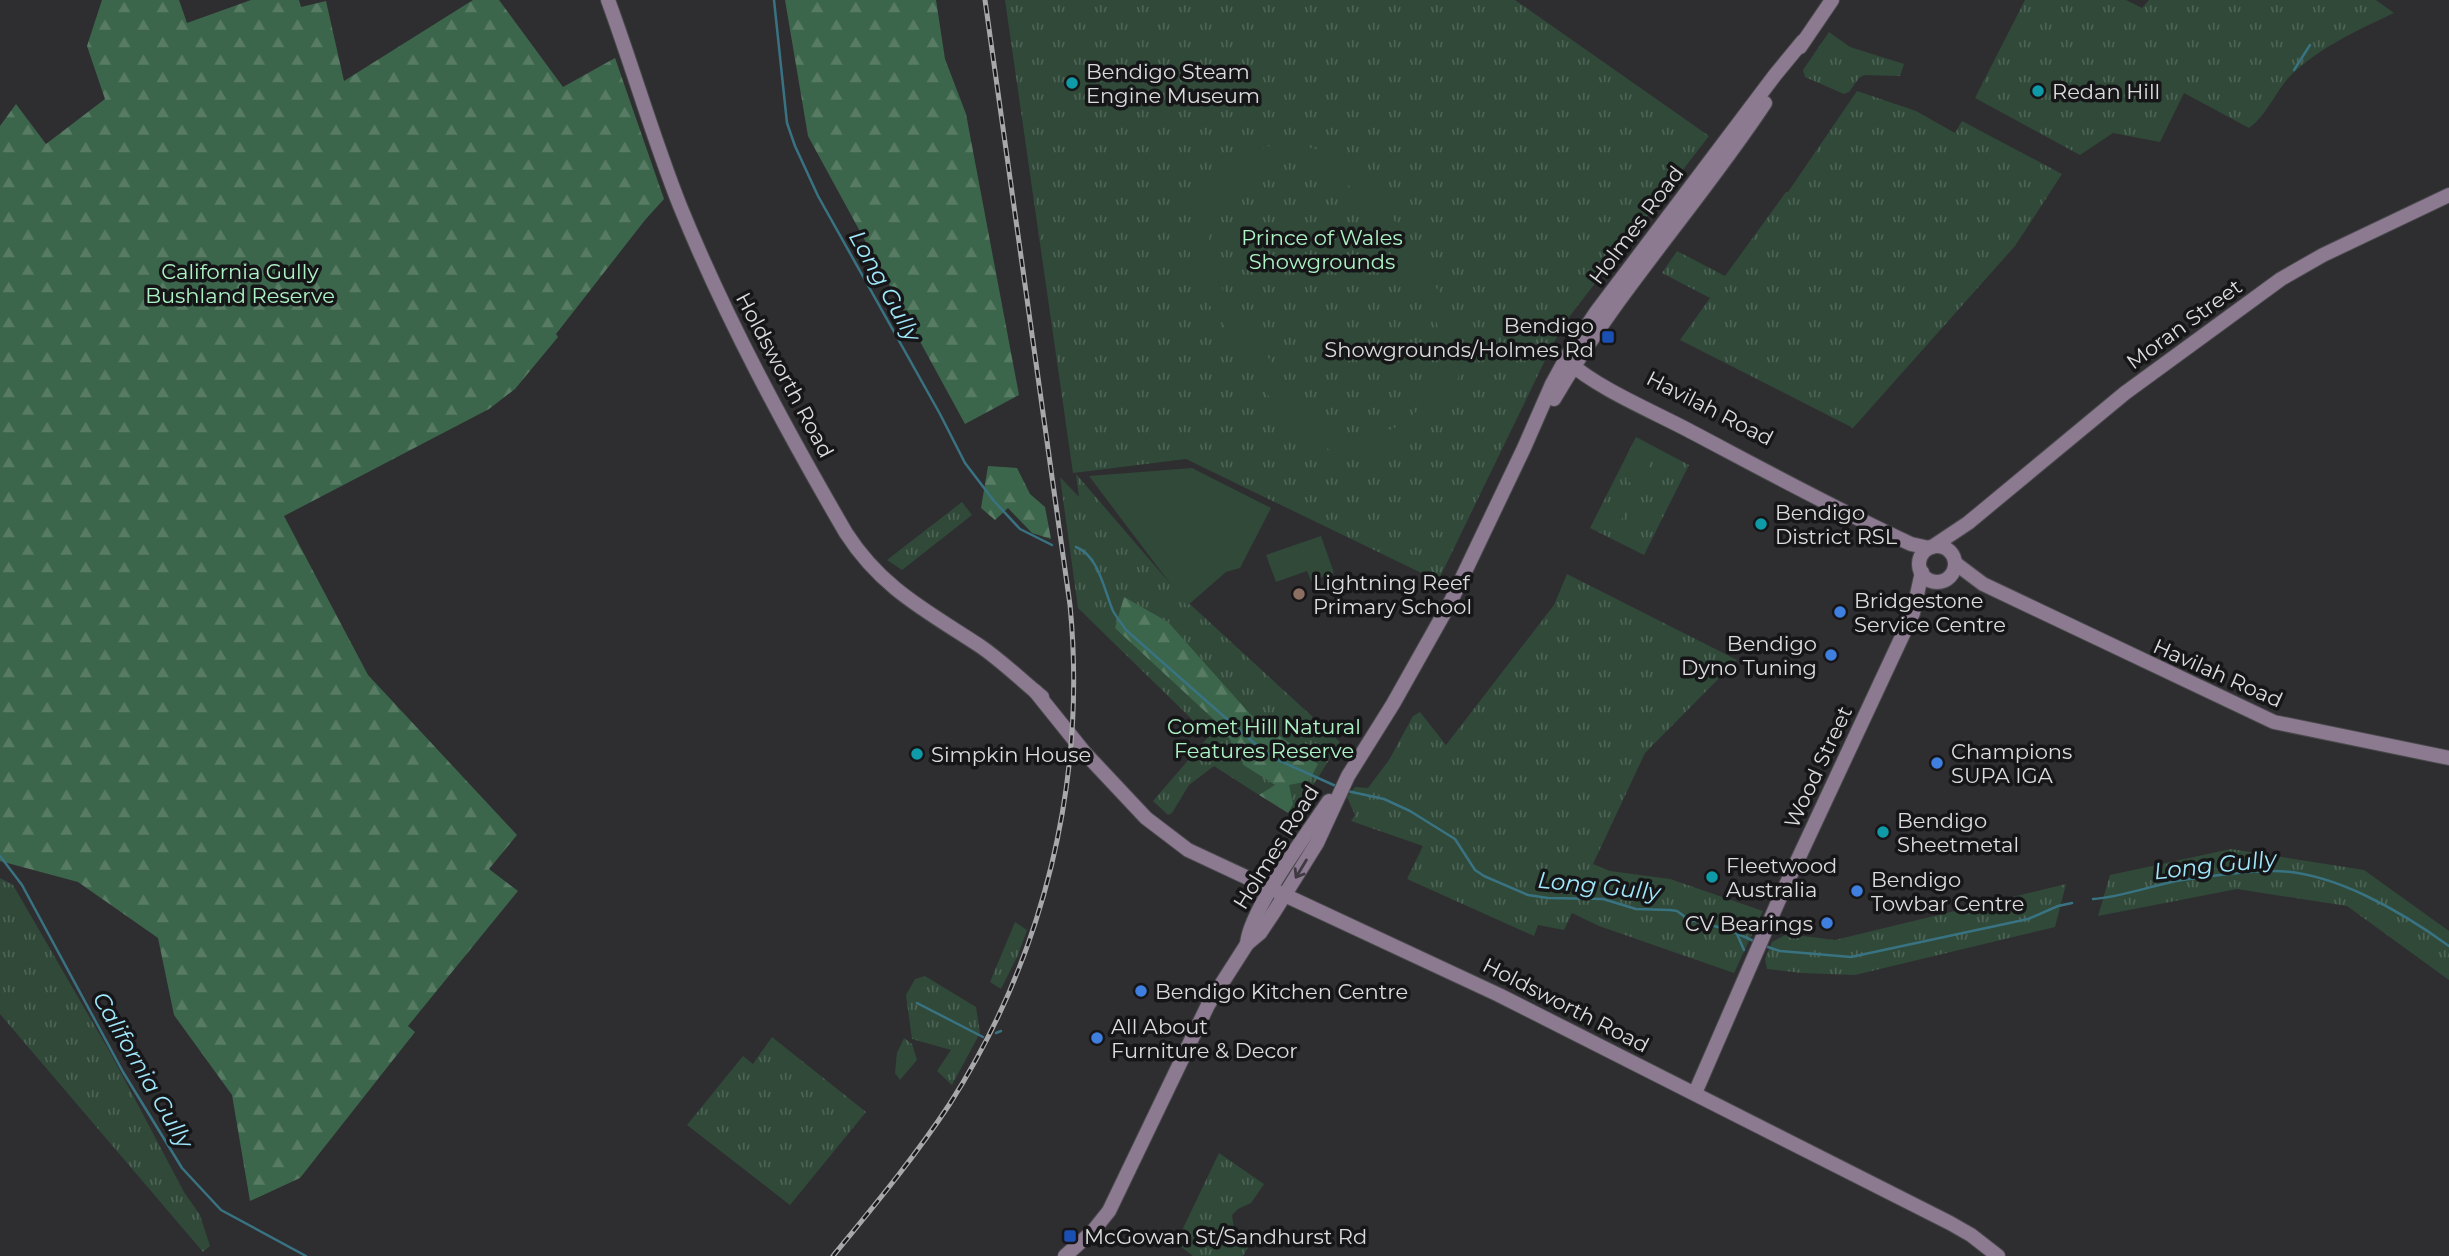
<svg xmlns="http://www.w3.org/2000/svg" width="2449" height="1256" viewBox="0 0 2449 1256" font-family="Montserrat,sans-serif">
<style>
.grass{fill:url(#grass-tufts)}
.forest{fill:url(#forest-firs)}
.pitch{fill:#304939;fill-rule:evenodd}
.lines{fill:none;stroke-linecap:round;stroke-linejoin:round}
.stream{stroke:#397382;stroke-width:2.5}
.secondary-casing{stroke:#49494c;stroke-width:16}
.secondary{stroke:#8b7a90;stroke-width:14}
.rail-casing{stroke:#a8a8ab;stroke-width:5}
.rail{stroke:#161618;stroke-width:2.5;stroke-dasharray:8;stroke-linecap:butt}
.oneway{stroke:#3f3942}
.culture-dot{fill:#0f9aa8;stroke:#161618;stroke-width:2.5}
.transit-dot{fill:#1a4fb4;stroke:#161618;stroke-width:2.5}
.education-dot{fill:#8d6e63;stroke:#161618;stroke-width:2.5}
.shop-dot{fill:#3f7fe0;stroke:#161618;stroke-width:2.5}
.labels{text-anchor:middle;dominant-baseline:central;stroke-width:7;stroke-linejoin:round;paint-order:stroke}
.poi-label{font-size:21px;fill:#dcdcde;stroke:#161618;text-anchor:start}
.street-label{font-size:21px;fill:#dcdcde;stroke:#161618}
.park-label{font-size:21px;fill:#adf3c5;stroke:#161618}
.water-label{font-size:23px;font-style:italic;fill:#a0e8fc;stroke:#161618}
</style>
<defs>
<pattern id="grass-tufts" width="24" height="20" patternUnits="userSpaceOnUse" patternTransform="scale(1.75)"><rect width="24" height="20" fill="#304939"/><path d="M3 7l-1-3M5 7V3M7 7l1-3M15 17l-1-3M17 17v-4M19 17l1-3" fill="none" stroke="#4d6355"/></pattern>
<pattern id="forest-firs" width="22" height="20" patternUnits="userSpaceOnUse" patternTransform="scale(1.75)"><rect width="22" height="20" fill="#3c664b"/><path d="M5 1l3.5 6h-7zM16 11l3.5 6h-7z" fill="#587b64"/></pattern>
</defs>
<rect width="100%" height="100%" fill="#2e2e31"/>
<!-- grass -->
<g class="grass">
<path d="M 1005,0 L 1515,0 L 1709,136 L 1569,317 L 1553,344 L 1438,581 L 1186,459 L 1073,473 Z"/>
<path d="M 2025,0 L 2126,0 L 2142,8 L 2149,0 L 2376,0 L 2394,13 C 2356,31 2320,47 2290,76 C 2275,92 2267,115 2249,128 L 2184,93 L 2160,142 L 2113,133 L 2080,155 L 1975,98 Z"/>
<path d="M 1829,32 L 1850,47 L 1904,64 L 1900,76 L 1864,75 L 1859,78 L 1849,92 L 1844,94 L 1805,77 L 1803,70 Z"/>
<path d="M 1857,91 L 1916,111 L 1955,133 L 1962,121 L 2062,174 L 2015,246 L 1853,428 L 1680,340 L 1710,298 L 1662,273 L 1677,251 L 1725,276 L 1786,192 L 1788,192 Z"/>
<path d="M 1636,437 L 1689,465 L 1644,555 L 1590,528 Z"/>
<path d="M 1076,474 L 1180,595 L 1340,742 L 1295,815 L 1262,794 L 1259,795 L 1214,766 L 1189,785 L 1172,813 L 1168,815 L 1153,801 L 1209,736 L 1078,608 L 1060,477 L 1079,497 Z"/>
<path d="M 962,502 L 972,515 L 902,570 L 887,560 Z"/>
<path d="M 1567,574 L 1737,660 L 1645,753 L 1593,864 L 1610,871 L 1670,879 L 1763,911 L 1734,973 L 1599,926 L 1572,913 L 1564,930 L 1538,925 L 1534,936 L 1407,879 L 1423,846 L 1351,821 L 1355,815 L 1347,797 L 1355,787 L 1368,788 L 1389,760 L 1413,716 L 1420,712 L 1446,745 L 1554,605 Z"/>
<path d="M 2231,849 L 2364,870 L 2449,931 L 2449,980 L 2347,906 L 2237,889 L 2098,916 L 2110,875 Z"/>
<path d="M 0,878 L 13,885 L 111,1054 L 184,1192 L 200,1215 L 210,1246 L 203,1252 L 0,1014 Z"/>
<path d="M 2066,884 L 2055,927 L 1855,975 L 1801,973 L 1767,969 L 1765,959 L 1772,942 L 1787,934 L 1835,940 Z"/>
<path d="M 1015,922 L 1027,930 L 1018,955 L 1001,989 L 990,982 Z"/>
<path d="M 925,976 L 976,1007 L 980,1033 L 952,1085 L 937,1071 L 951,1050 L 912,1039 L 906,995 L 915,979 Z"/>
<path d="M 772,1037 L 866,1112 L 790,1205 L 687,1125 L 743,1056 L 753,1064 Z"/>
<path d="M 904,1038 L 912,1044 L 917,1060 L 900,1080 L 895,1073 L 897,1053 Z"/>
<path d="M 1219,1153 L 1264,1184 L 1251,1203 L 1238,1209 L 1232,1215 L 1234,1229 L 1240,1232 L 1247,1232 L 1251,1242 L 1243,1256 L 1193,1256 L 1176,1243 Z"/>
</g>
<!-- forest -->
<g class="forest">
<path d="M 102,0 L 179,0 L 187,23 L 251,0 L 299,0 L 301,7 L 326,1 L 344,81 L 473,0 L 499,0 L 563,87 L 615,58 L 664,199 L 645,220 L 556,334 L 558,337 L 515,389 L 489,409 L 284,516 L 368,675 L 517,835 L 489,869 L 518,891 L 408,1026 L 415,1032 L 300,1178 L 250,1201 L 232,1095 L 174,1015 L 158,938 L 78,882 L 0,861 L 0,126 L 16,104 L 46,144 L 105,99 L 87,46 Z"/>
<path d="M 785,0 L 936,0 L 945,59 L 966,114 L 1019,395 L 965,424 L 808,136 Z"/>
<path d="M 988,466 L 1017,468 L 1030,494 L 1045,507 L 1051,539 L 1032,533 L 1008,508 L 995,520 L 981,508 Z"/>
<path d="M 1124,597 L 1168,622 L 1250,714 L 1318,764 L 1309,781 L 1289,785 L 1293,804 L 1288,813 L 1259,795 L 1275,785 L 1245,766 L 1223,728 L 1115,628 Z"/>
</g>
<!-- pitch -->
<g class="pitch">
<path d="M 1289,144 C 1322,148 1348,158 1371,183 L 1449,308 C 1498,414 1376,502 1288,425 C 1267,394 1247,362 1227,330 C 1218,316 1205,301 1198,285 C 1176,232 1200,173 1253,151 C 1264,146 1277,145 1289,144 ZM 1289,163 L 1301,163 L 1320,168 L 1352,188 L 1437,323 C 1459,407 1373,473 1304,412 C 1282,379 1261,346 1239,313 C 1230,299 1217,284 1212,267 C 1202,233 1217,193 1248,175 C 1261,167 1275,165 1289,163 Z"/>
<path d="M 1640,453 L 1652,459 L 1638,487 L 1626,480 Z"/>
<path d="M 1656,461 L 1669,468 L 1655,495 L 1642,489 Z"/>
<path d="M 1192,468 L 1271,508 L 1240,568 L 1226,572 L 1187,606 L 1089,476 Z"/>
<path d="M 1618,496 L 1630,503 L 1616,530 L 1604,524 Z"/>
<path d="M 1634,505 L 1647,511 L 1633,539 L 1620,532 Z"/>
<path d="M 1321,536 L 1334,573 L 1311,581 L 1307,571 L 1276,582 L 1266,555 Z"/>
</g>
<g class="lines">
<!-- stream -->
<g class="stream">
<path d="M 774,0 L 787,123 L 795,146 L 818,196 L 940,414 L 965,463 L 994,501 L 1020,529 L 1052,545"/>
<path d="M 2294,70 L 2310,45"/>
<path d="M 1076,547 C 1099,556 1104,590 1113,611 C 1117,618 1122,624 1126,630 L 1262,750 L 1278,760 L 1338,787"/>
<path d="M 1347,791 L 1384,799 L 1410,811 L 1455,839 L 1475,870 L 1484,876 L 1528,895 L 1548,898 L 1603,899 L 1636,909 L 1670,910 L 1677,911 L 1688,919 L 1729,930 L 1756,942"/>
<path d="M 0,856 L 22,885 L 123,1072 L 182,1168 L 221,1210 L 306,1256"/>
<path d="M 2093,899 C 2123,897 2152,885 2182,880 C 2212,876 2243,871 2273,871 C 2333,871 2402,912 2449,946"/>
<path d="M 1737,934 L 1744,950"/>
<path d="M 1765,946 L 1780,951 L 1851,957 L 2028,919 L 2058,906 L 2072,903"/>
<path d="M 917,1003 L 983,1037"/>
<path d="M 996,1033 L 1001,1031"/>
</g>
<!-- secondary casing -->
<g class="secondary-casing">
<g id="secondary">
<path d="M 608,0 C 633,68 653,138 680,206 C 726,319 785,428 846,533 C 882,589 927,611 980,646 C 1002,661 1021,680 1042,697"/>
<path d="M 1800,47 L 1832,0"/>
<path d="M 1567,361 C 1599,389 1650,410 1688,430 C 1762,469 1835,509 1911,544 L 1929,548"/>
<path d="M 1554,399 C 1615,294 1698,204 1765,103"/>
<circle cx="1937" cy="564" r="18"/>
<path d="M 1932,547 L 1968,523 L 2125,393 L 2281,279 L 2323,255 L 2449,195"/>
<path d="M 1955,563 L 1983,584 L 2274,722 L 2449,758"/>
<path d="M 1035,691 L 1084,752 L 1146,818 L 1188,850 L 1499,995 L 1950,1223 L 1971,1235 L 1998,1256"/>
<path d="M 1247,944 C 1249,911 1309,831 1329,801"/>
<path d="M 1695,1093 L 1778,902 L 1913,613 L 1922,572"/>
<path d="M 1065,1256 L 1093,1231 L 1109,1211 L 1208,1005 L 1247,944 L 1260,933 L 1274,912 L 1317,843 L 1348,776 L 1393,704 L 1451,601 L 1524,448 L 1552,384 L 1569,353 L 1597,311 L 1775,75 L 1803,41"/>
</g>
</g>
<!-- secondary -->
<use href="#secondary" class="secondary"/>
<!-- rail casing -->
<g class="rail-casing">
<path id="rail" d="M 833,1256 C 873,1207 914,1158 949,1105 C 1044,957 1087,780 1070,605 L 985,0"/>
</g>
<!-- rail -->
<use href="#rail" class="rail"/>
</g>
<!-- one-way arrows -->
<defs><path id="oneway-shaft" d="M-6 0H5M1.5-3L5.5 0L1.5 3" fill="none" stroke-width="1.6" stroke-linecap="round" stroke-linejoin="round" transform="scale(1.75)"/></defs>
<use class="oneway" href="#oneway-shaft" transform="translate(1301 869) rotate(121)"/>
<!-- markers -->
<g class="culture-dot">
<circle cx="1072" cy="83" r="7"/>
<circle cx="2038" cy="91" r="7"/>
<circle cx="1761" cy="524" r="7"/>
<circle cx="917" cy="754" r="7"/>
<circle cx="1883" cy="832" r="7"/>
<circle cx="1712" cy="877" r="7"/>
</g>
<g class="transit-dot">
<rect x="1601" y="330" width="14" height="14" rx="3.5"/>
<rect x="1063" y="1229" width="14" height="14" rx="3.5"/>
</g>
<circle class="education-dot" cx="1299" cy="594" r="7"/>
<g class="shop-dot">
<circle cx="1840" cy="612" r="7"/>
<circle cx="1831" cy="655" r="7"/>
<circle cx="1937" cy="763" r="7"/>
<circle cx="1857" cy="891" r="7"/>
<circle cx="1827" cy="923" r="7"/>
<circle cx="1141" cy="991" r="7"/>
<circle cx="1097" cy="1038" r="7"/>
</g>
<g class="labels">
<!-- poi labels -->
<g class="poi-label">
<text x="1086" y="71">Bendigo Steam<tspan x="1086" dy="24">Engine Museum</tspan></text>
<text x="2052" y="91">Redan Hill</text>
<text x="1594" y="325" text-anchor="end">Bendigo<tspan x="1594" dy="24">Showgrounds/Holmes Rd</tspan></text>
<text x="1775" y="512">Bendigo<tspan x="1775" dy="24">District RSL</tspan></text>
<text x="1313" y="582">Lightning Reef<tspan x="1313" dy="24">Primary School</tspan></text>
<text x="1854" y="600">Bridgestone<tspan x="1854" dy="24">Service Centre</tspan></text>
<text x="1817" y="643" text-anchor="end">Bendigo<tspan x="1817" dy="24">Dyno Tuning</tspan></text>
<text x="1951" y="751">Champions<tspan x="1951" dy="24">SUPA IGA</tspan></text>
<text x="931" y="754">Simpkin House</text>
<text x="1897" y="820">Bendigo<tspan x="1897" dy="24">Sheetmetal</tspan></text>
<text x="1726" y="865">Fleetwood<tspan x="1726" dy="24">Australia</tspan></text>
<text x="1871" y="879">Bendigo<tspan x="1871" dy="24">Towbar Centre</tspan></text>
<text x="1813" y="923" text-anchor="end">CV Bearings</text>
<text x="1155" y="991">Bendigo Kitchen Centre</text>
<text x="1111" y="1026">All About<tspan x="1111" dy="24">Furniture &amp; Decor</tspan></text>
<text x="1084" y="1236">McGowan St/Sandhurst Rd</text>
</g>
<!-- street labels -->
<g class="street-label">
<text transform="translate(1636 225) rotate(-53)">Holmes Road</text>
<text transform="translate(2184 324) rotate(-36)">Moran Street</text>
<text transform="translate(785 375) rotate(62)">Holdsworth Road</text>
<text transform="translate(1710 408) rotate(27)">Havilah Road</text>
<text transform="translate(2218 673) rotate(24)">Havilah Road</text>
<text transform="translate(1818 767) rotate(-65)">Wood Street</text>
<text transform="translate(1276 847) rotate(-58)">Holmes Road</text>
<text transform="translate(1566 1005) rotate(27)">Holdsworth Road</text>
</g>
<!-- park labels -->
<g class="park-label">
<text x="1322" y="237">Prince of Wales<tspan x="1322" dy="24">Showgrounds</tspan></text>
<text x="240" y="271">California Gully<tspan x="240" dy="24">Bushland Reserve</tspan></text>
<text x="1264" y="726">Comet Hill Natural<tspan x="1264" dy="24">Features Reserve</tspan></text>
</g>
<!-- water labels -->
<g class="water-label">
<text transform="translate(885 286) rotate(61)">Long Gully</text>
<text transform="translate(2215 865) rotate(-6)">Long Gully</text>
<text transform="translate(1599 886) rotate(6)">Long Gully</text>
<text transform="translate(143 1070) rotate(60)">California Gully</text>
</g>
</g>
</svg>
